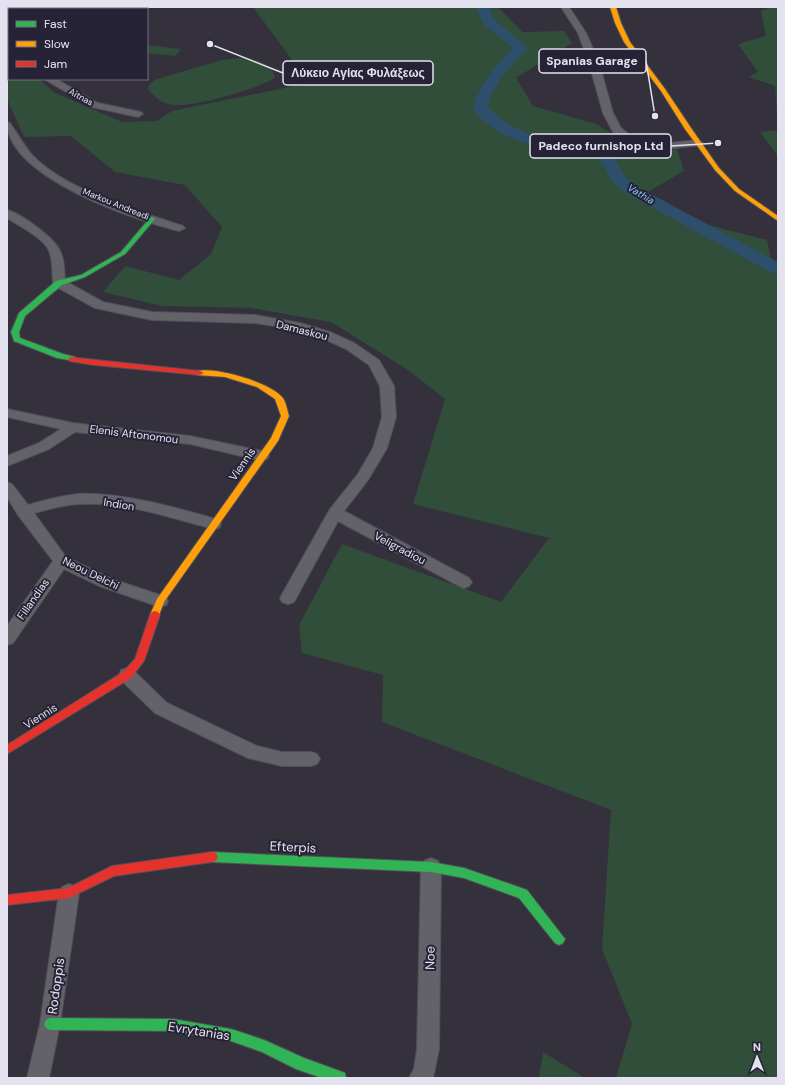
<svg xmlns="http://www.w3.org/2000/svg" width="785" height="1085" viewBox="0 0 785 1085" font-family="'DM Sans',sans-serif">
<style>
.green{fill:#314e3b}
.lines{fill:none;stroke-linecap:round;stroke-linejoin:round}
.river{fill:#2d4f6b;fill-rule:evenodd}
.street-casing{stroke:#514f58;stroke-width:2}
.fast-casing{stroke:#514f58;stroke-width:2}
.slow-casing{stroke:#514f58;stroke-width:2}
.jam-casing{stroke:#514f58;stroke-width:2}
.street{fill:#636269;fill-rule:evenodd}
.fast{fill:#30b455;fill-rule:evenodd}
.slow{fill:#ff9f0a;fill-rule:evenodd}
.jam{fill:#e5322d;fill-rule:evenodd}
.labels{text-anchor:middle;dominant-baseline:central;stroke-width:4;stroke-linejoin:round;paint-order:stroke}
.far-street-label{font-size:9px;fill:#e4e2ef;stroke:#272336}
.far-water-label{font-size:10px;font-style:italic;fill:#8bc9fb;stroke:#272336}
.street-label{font-size:11px;fill:#e4e2ef;stroke:#272336}
.near-street-label{font-size:13px;fill:#e4e2ef;stroke:#272336}
.leader{fill:none;stroke:#e4e2ef;stroke-width:1.5}
.callout-dot{fill:#e4e2ef;stroke:#272336;stroke-width:1.5}
.callout{fill:#272336;stroke:#e4e2ef;stroke-width:1.5}
.callout-label{font-size:12px;text-anchor:middle;font-weight:bold;fill:#e4e2ef}
</style>
<rect width="100%" height="100%" fill="#34313c"/>
<!-- green -->
<g class="green">
<path d="M 253,7 L 498,7 L 522,32 L 564,31 L 572,43 L 516,78 L 533,106 L 596,124 L 649,156 L 677,149 L 684,171 L 641,196 L 670,215 L 767,240 L 771,259 L 778,263 L 778,1078 L 616,1078 L 632,1024 L 602,949 L 611,810 L 382,722 L 383,675 L 302,653 L 299,625 L 342,544 L 501,602 L 549,538 L 413,504 L 445,399 L 408,370 L 331,322 L 251,308 L 162,306 L 103,292 L 125,266 L 179,280 L 211,254 L 222,227 L 185,185 L 115,172 L 71,136 L 24,137 L 7,99 L 7,35 L 9,33 L 9,79 L 39,79 L 55,93 L 122,122 L 157,121 L 172,111 L 309,83 Z"/>
<path d="M 772,7 L 778,7 L 778,156 L 760,132 L 778,130 L 775,86 L 749,77 L 758,72 L 738,44 L 766,36 L 761,11 Z"/>
<path d="M 147,45 L 181,49 L 175,56 L 147,53 Z"/>
<path d="M 239,58 C 252,58 273,62 275,78 C 256,89 188,110 168,104 C 160,102 153,95 148,89 L 149,84 L 157,79 L 222,60 Z"/>
<path d="M 543,1052 L 585,1078 L 539,1078 Z"/>
</g>
<g class="lines">
<!-- river -->
<path class="river" d="M 476,7 L 488,7 L 495,20 L 528,48 L 502,76 L 490,98 L 488,107 C 510,131 542,141 574,143 C 585,144 595,142 604,148 C 615,154 618,166 624,175 C 627,179 632,182 636,186 L 778,262 L 778,274 L 772,273 L 624,192 C 621,189 616,186 613,182 C 606,173 603,158 591,153 C 584,151 574,153 567,152 C 533,147 493,138 473,108 C 480,83 495,67 513,48 L 484,25 Z"/>
<!-- street casing -->
<g class="street-casing">
<g id="street">
<path d="M 37,7 L 45,7 L 44,9 L 36,9 Z"/>
<path d="M 561,7 L 569,7 L 586,33 L 599,63 L 613,113 L 621,128 L 637,141 L 649,145 L 698,140 L 703,143 L 702,145 L 648,151 L 629,145 L 613,132 L 603,113 L 589,63 L 578,33 Z"/>
<path d="M 44,79 L 56,79 L 98,103 L 141,112 L 143,114 L 138,117 L 92,107 Z"/>
<path d="M 7,122 L 10,123 C 18,134 24,146 33,156 C 66,190 138,211 183,226 L 185,228 L 179,231 C 134,220 7,177 7,122 Z"/>
<path d="M 7,210 C 20,213 55,238 60,251 C 65,260 64,271 65,281 L 103,302 L 152,312 L 255,315 L 300,323 L 330,332 L 354,343 L 379,360 L 394,386 L 396,417 L 387,448 L 368,480 L 344,511 L 469,578 L 472,582 L 469,586 L 464,588 L 459,586 L 338,521 L 294,602 L 288,604 L 282,602 L 280,598 L 330,509 L 358,474 L 373,448 L 382,417 L 380,386 L 369,365 L 346,349 L 322,338 L 294,329 L 255,323 L 152,320 L 95,308 L 55,286 L 53,283 C 52,273 53,261 49,251 C 44,238 19,226 7,218 Z"/>
<path d="M 7,409 L 73,423 L 190,436 L 262,451 L 267,453 L 269,456 L 267,459 L 262,461 L 190,444 L 75,432 L 49,449 L 7,466 L 7,456 L 39,443 L 61,429 L 7,417 Z"/>
<path d="M 7,482 L 12,484 L 28,505 C 44,500 61,496 78,494 C 121,492 178,508 219,520 L 221,524 L 219,528 L 214,529 C 170,518 124,501 79,504 C 64,505 49,509 34,513 L 66,557 L 112,579 L 166,597 L 168,601 L 166,605 L 160,607 L 154,605 L 102,587 L 64,569 L 13,643 L 7,645 L 7,626 L 53,561 L 18,515 L 7,497 Z"/>
<path d="M 127,668 L 133,670 L 167,703 L 257,746 L 282,752 L 311,752 L 317,754 L 320,759 L 317,764 L 311,766 L 282,766 L 248,758 L 155,713 L 121,680 L 119,675 L 121,670 Z"/>
<path d="M 431,858 L 438,861 L 441,867 L 439,1049 L 433,1078 L 409,1078 L 414,1069 L 417,1049 L 421,867 L 424,861 Z"/>
<path d="M 69,884 L 76,887 L 79,893 L 60,1024 L 49,1078 L 27,1078 L 40,1024 L 59,893 L 62,887 Z"/>
</g>
</g>
<!-- fast casing -->
<g class="fast-casing">
<g id="fast">
<path d="M 152,217 L 155,219 L 154,220 L 125,254 L 85,277 L 62,285 L 25,316 L 19,332 L 20,338 L 63,354 L 75,357 L 75,361 L 57,358 L 14,341 L 11,332 L 19,313 L 56,281 L 81,275 L 121,252 L 150,218 Z"/>
<path d="M 212,852 L 431,862 L 464,868 L 527,890 L 565,939 L 563,943 L 559,945 L 555,943 L 519,898 L 464,878 L 431,872 L 212,862 L 208,861 L 206,857 L 208,853 Z"/>
<path d="M 50,1018 L 173,1019 L 231,1029 L 264,1040 L 304,1058 L 345,1073 L 346,1078 L 322,1078 L 296,1069 L 262,1052 L 231,1041 L 173,1031 L 50,1030 L 46,1028 L 44,1024 L 46,1020 Z"/>
</g>
</g>
<!-- slow casing -->
<g class="slow-casing">
<g id="slow">
<path d="M 610,7 L 616,7 L 621,23 L 630,42 L 665,89 L 691,128 L 719,168 L 739,189 L 778,216 L 778,221 L 735,191 L 715,170 L 685,129 L 661,91 L 624,42 L 615,23 Z"/>
<path d="M 197,371 C 217,367 267,382 281,396 C 286,400 287,410 289,416 L 278,441 L 164,602 L 158,618 L 152,618 L 150,615 L 157,599 L 271,438 L 281,416 L 275,399 L 257,387 L 225,377 L 197,375 L 196,373 Z"/>
</g>
</g>
<!-- jam casing -->
<g class="jam-casing">
<g id="jam">
<path d="M 69,357 L 200,371 L 204,373 L 200,375 L 94,365 L 69,361 Z"/>
<path d="M 155,611 L 158,612 L 160,615 L 144,661 L 131,678 L 7,754 L 7,745 L 123,672 L 135,659 L 150,615 L 152,612 Z"/>
<path d="M 212,852 L 216,853 L 218,857 L 216,861 L 212,862 L 114,876 L 69,898 L 7,905 L 7,895 L 68,888 L 112,866 Z"/>
</g>
</g>
<!-- street -->
<use href="#street" class="street"/>
<!-- fast -->
<use href="#fast" class="fast"/>
<!-- slow -->
<use href="#slow" class="slow"/>
<!-- jam -->
<use href="#jam" class="jam"/>
</g>
<g class="labels">
<!-- far-street labels -->
<g class="far-street-label">
<text transform="translate(81 97) rotate(29)">Aitnas</text>
<text transform="translate(116 204) rotate(22)">Markou Andreadi</text>
</g>
<!-- far-water labels -->
<g class="far-water-label">
<text transform="translate(641 194) rotate(31)">Vathia</text>
</g>
<!-- street labels -->
<g class="street-label">
<text transform="translate(302 330) rotate(14)">Damaskou</text>
<text transform="translate(134 434) rotate(7)">Elenis Aftonomou</text>
<text transform="translate(242 464) rotate(-55)">Viennis</text>
<text transform="translate(119 504) rotate(9)">Indion</text>
<text transform="translate(400 548) rotate(28)">Veligradiou</text>
<text transform="translate(91 573) rotate(26)">Neou Delchi</text>
<text transform="translate(33 599) rotate(-55)">Fillandias</text>
<text transform="translate(40 716) rotate(-32)">Viennis</text>
</g>
<!-- near-street labels -->
<g class="near-street-label">
<text transform="translate(293 847) rotate(3)">Efterpis</text>
<text transform="translate(430 958) rotate(-89)">Noe</text>
<text transform="translate(56 986) rotate(-82)">Rodoppis</text>
<text transform="translate(199 1031) rotate(9)">Evrytanias</text>
</g>
</g>
<!-- callouts -->
<path class="leader" d="M655 116L646 61M210 44L283 73M718 143L671 146"/>
<g class="callout-dot">
<circle cx="655" cy="116" r="4"/>
<circle cx="210" cy="44" r="4"/>
<circle cx="718" cy="143" r="4"/>
</g>
<g class="callout">
<rect x="539" y="49" width="107" height="24" rx="4"/>
<rect x="283" y="61" width="150" height="24" rx="4"/>
<rect x="530" y="134" width="141" height="24" rx="4"/>
</g>
<g class="callout-label">
<text x="592" y="65">Spanias Garage</text>
<text x="358" y="77">Λύκειο Αγίας Φυλάξεως</text>
<text x="601" y="150">Padeco furnishop Ltd</text>
</g>
<!-- border -->
<rect width="785" height="1085" fill="none" stroke="#e4e2ef" stroke-width="16"/>
<!-- legend -->
<rect x="8" y="8" width="140" height="72" fill="#272336" stroke="#736f80"/>
<rect x="16" y="21" width="20" height="6" fill="#30b455" stroke="#736f80"/>
<text x="44" y="28" font-size="12" fill="#e4e2ef">Fast</text>
<rect x="16" y="41" width="20" height="6" fill="#ff9f0a" stroke="#736f80"/>
<text x="44" y="48" font-size="12" fill="#e4e2ef">Slow</text>
<rect x="16" y="61" width="20" height="6" fill="#e5322d" stroke="#736f80"/>
<text x="44" y="68" font-size="12" fill="#e4e2ef">Jam</text>
<!-- north arrow -->
<g transform="translate(757 1057) rotate(359)" stroke="#272336" stroke-width="3" paint-order="stroke">
<path d="M0-3L7 15L0 10L-7 15Z" fill="#e4e2ef"/>
<text y="-6" font-size="11" font-weight="bold" text-anchor="middle" fill="#e4e2ef">N</text>
</g>
</svg>
